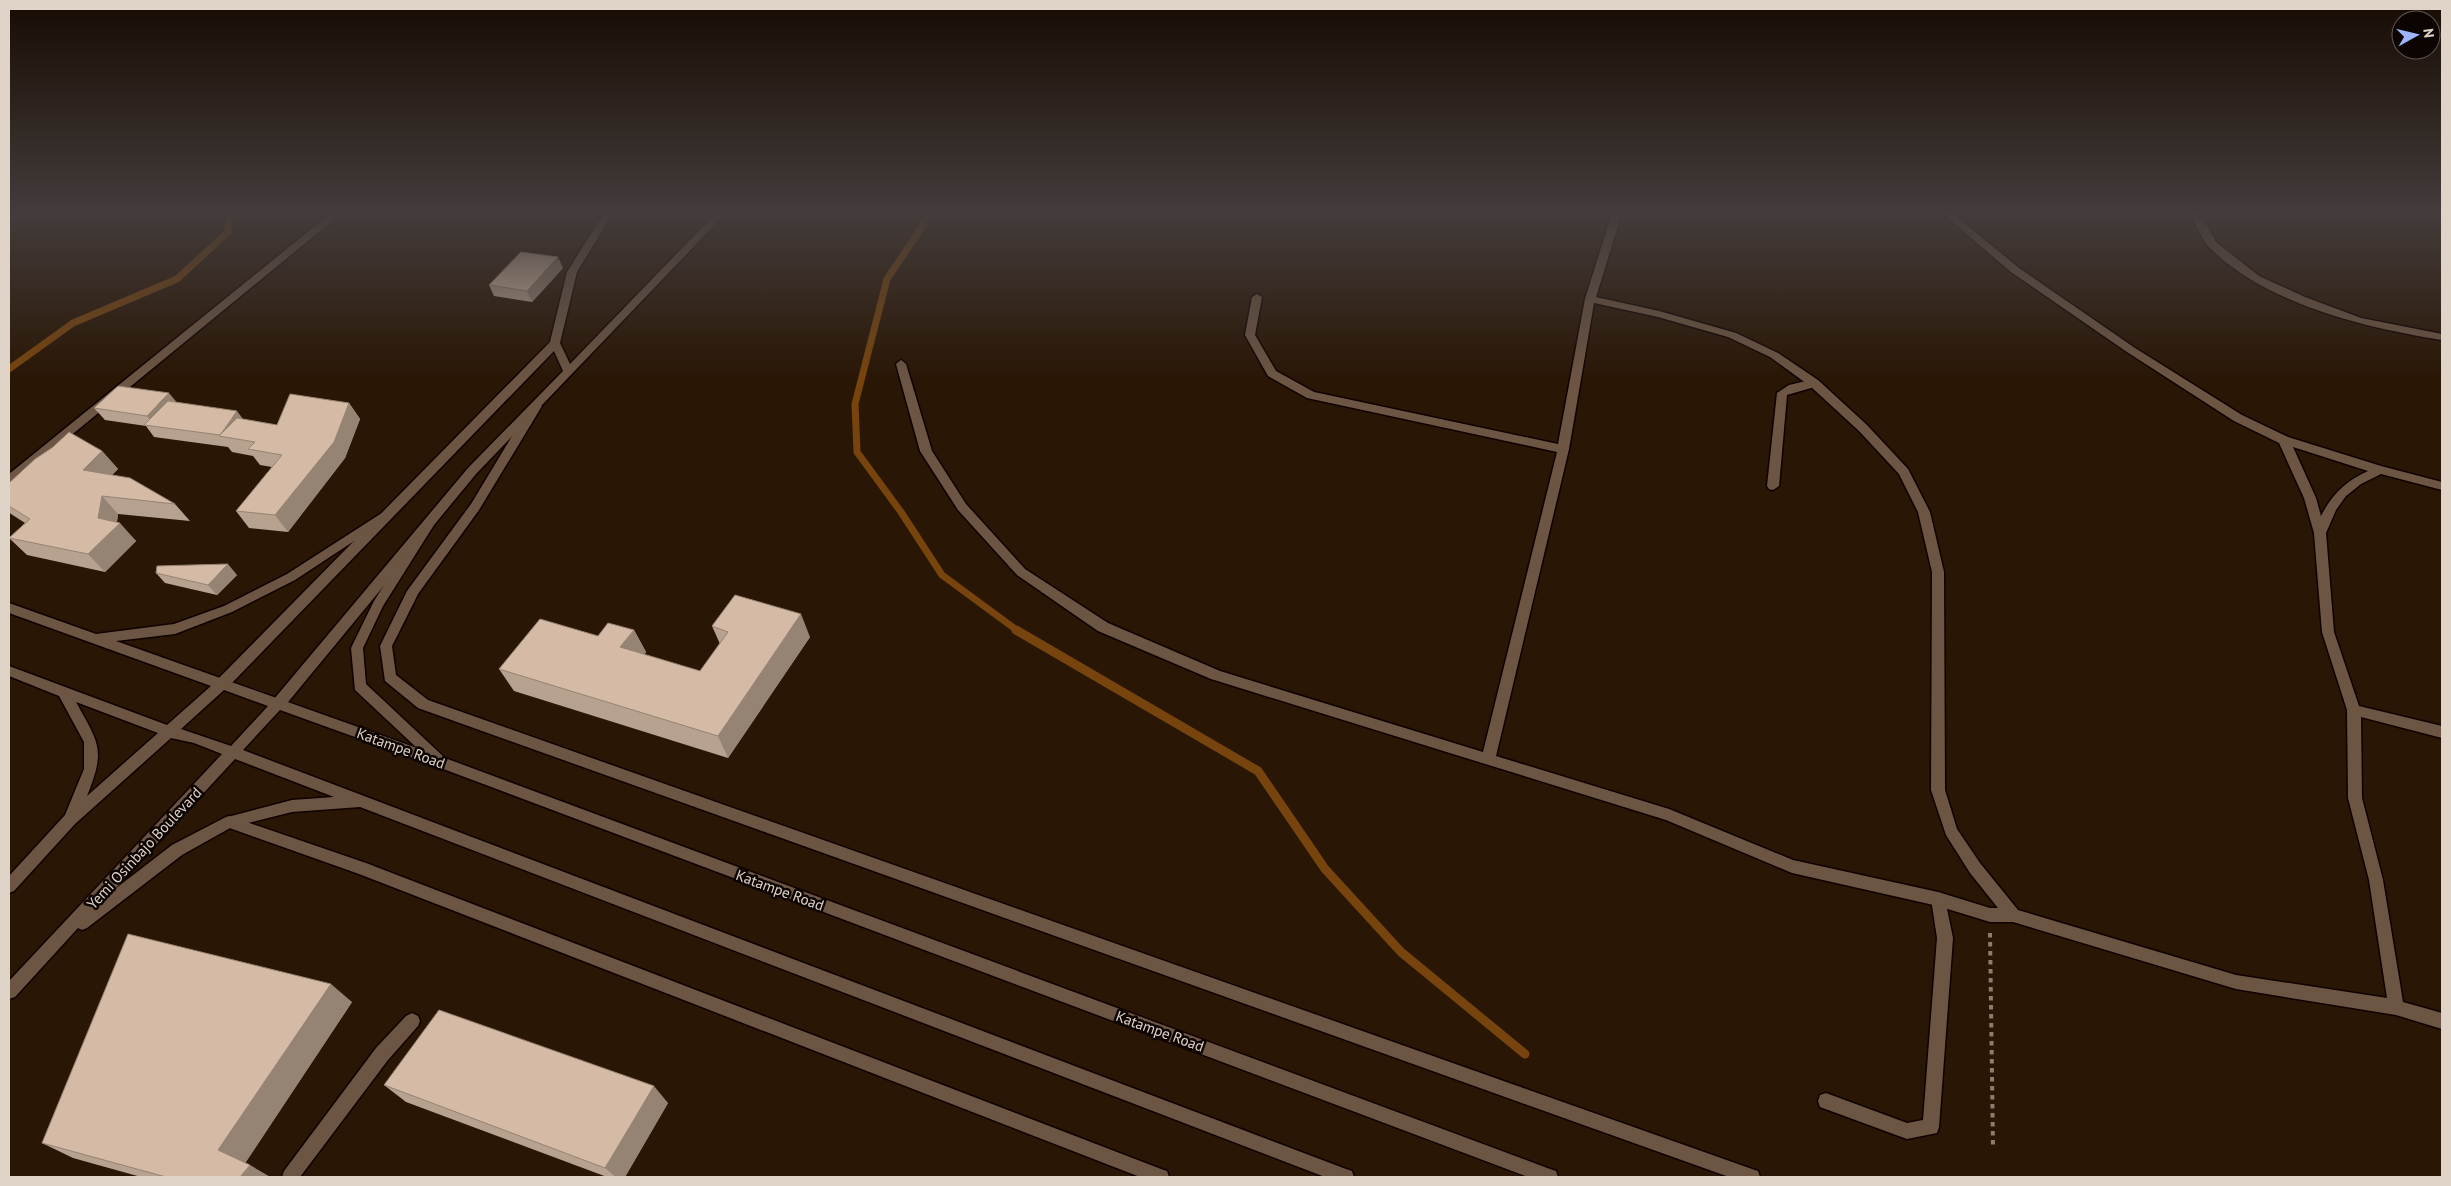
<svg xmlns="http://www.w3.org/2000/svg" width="2451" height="1186" viewBox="0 0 2451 1186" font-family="'PT Sans',sans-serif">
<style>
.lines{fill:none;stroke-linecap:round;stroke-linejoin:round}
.stream-far1{stroke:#78440d;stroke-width:7}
.stream{stroke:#78440d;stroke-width:9}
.service-casing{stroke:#100200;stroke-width:3}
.minor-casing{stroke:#100200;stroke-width:3}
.secondary-casing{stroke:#100200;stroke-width:3}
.path{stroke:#8d7d6f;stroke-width:4;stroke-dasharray:4.5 4.5;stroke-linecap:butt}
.service{fill:#6c5543;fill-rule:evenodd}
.minor{fill:#6c5543;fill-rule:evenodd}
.secondary{fill:#6c5543;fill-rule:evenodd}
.wall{fill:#b7a18f}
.shaded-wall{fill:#958374}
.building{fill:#d5bba6;stroke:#958374}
.labels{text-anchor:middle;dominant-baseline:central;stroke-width:5;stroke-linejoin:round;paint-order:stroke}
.street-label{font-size:15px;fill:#e0d3c8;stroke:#0b0401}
</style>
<rect width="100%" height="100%" fill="#291605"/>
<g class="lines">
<!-- stream-far1 -->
<g class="stream-far1">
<path d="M 927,213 L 920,230 L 887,279 L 855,404 L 857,452 L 901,512 L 942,575 L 1018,631"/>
<path d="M 9,369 L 73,323 L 177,279 L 228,232 L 229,213"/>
</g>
<!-- stream -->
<path class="stream" d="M 1016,630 L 1258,771 L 1325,869 L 1401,952 L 1525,1054"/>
<!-- service casing -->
<g class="service-casing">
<g id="service">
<path d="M 331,213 L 342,213 L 13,483 L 9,484 L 9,474 Z"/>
<path d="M 1814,379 L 1819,383 L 1818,386 L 1787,395 L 1779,486 L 1773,490 L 1769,489 L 1767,486 L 1777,393 L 1789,385 Z"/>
<path d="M 536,402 L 542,406 L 479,510 L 418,594 L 392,646 L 396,675 L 428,700 L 1752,1169 L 1758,1171 L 1760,1177 L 1729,1177 L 418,708 L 385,681 L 380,646 L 407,591 L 471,504 L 532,403 Z"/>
<path d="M 229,816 L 366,863 L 1161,1169 L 1167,1171 L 1169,1177 L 1140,1177 L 359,874 L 224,826 L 222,822 L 224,818 Z"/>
<path d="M 1938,892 L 1943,894 L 1945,899 L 1953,938 L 1939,1127 L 1937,1133 L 1907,1139 L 1820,1107 L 1818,1101 L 1820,1095 L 1826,1093 L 1907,1123 L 1923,1120 L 1937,938 L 1931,899 L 1933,894 Z"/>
<path d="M 412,1013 L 418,1016 L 420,1021 L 418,1026 L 388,1060 L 300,1177 L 282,1177 L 284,1171 L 376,1048 L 406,1016 Z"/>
</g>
</g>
<!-- minor casing -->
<g class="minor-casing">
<g id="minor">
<path d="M 604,213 L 613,213 L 577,272 L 560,343 L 570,364 L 716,213 L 726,213 L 476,474 L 284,707 L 279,708 L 274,707 L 272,703 L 274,699 L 468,468 L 563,371 L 554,351 L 228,687 L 218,687 L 216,683 L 218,679 L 550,342 L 567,272 Z"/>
<path d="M 1612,213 L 1622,213 L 1596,297 L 1659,311 L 1736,333 L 1778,353 L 1818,380 L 1867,425 L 1908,469 L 1930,512 L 1944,572 L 1945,790 L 1957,829 L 1980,863 L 2018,910 L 2236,975 L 2387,998 L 2369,880 L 2348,798 L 2347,710 L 2322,632 L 2314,533 L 2304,498 L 2279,443 L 2234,421 L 2127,352 L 2011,272 L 1942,213 L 1952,213 L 2019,268 L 2135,348 L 2242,415 L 2288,437 L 2381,466 L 2442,482 L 2442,490 L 2381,474 L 2361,484 L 2346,496 L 2336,510 L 2326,533 L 2334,632 L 2359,706 L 2442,726 L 2442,738 L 2361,717 L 2362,798 L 2383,880 L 2403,1002 L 2442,1013 L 2442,1029 L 2396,1015 L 2236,989 L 2013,922 L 1990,922 L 1938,906 L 1792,873 L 1666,820 L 1211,679 L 1098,631 L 1017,575 L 958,510 L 920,451 L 896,364 L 901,360 L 906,364 L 932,451 L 966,504 L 1025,569 L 1108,623 L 1220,671 L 1483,752 L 1557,452 L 1307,398 L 1268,376 L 1245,335 L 1252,297 L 1257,294 L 1262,297 L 1255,335 L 1276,371 L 1314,392 L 1558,444 L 1585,299 ZM 1594,303 L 1658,317 L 1728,337 L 1770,357 L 1810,386 L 1859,431 L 1899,474 L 1918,512 L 1932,572 L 1931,790 L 1946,835 L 1970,873 L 1998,908 L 1990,908 L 1938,892 L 1793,860 L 1669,809 L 1496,756 L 1569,449 ZM 2293,447 L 2368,471 C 2346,481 2332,494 2321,516 L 2316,498 Z"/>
<path d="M 2190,213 L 2200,213 L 2216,242 L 2259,276 L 2305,297 L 2361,318 L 2442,334 L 2442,340 C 2366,328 2265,304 2209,247 C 2201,238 2196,224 2190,213 Z"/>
</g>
</g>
<!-- secondary casing -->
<g class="secondary-casing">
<path id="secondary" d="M 385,511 L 391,515 L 389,518 L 295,580 L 232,612 L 175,634 L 116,641 L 417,748 L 355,690 L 351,648 L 374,601 L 424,522 L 432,522 L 434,525 L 383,606 L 363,648 L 366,684 L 445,758 L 1550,1169 L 1556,1171 L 1558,1177 L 1528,1177 L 438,767 L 280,710 L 243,750 L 1346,1169 L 1352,1171 L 1354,1177 L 1325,1177 L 360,807 L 292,812 L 232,827 L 182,855 L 87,928 L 82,930 L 78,928 L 15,997 L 9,999 L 9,981 L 222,754 L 194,743 L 171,738 L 75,824 L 14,891 L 9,893 L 9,876 L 65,815 L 84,769 L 84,742 L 59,696 L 9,676 L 9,666 L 167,725 L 211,686 L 9,613 L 9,603 L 96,634 L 174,624 L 224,606 L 287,574 ZM 224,690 L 268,706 L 231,746 L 181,729 ZM 76,702 L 158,733 L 87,796 C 106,749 99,744 76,702 ZM 235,759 L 334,797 L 292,800 L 224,818 L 172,845 L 115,889 Z"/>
</g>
<!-- path -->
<path class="path" d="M 1990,933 L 1993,1147"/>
<!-- service -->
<use href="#service" class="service"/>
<!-- minor -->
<use href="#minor" class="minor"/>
<!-- secondary -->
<use href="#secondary" class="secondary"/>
</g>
<!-- wall -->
<g class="wall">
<path d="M 563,268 L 532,302 L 494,296 L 489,285 Z"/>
<path d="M 177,403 L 243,419 L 277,425 L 349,403 L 360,419 L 345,458 L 288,532 L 249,528 L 236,511 L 272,467 L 260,465 L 253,456 L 232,452 L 228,447 L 154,437 L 146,426 L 105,420 L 94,408 Z"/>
<path d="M 102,451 L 118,469 L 112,475 L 175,504 L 190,521 L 118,514 L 117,522 L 136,541 L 105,572 L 27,555 L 9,538 L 25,523 L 11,514 L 9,512 L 9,483 Z"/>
<path d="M 156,573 L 237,575 L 217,595 L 165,583 Z"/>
<path d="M 712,626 L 810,637 L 728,758 L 514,691 L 499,669 L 598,636 L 634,630 L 646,652 L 644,655 L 700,671 L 720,644 Z"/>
<path d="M 352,1002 L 245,1163 L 270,1177 L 141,1177 L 73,1158 L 42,1143 Z"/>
<path d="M 384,1085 L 668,1103 L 625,1177 L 607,1177 L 406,1102 Z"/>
</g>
<!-- shaded-wall -->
<g class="shaded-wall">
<path d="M 558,257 L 563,268 L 532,302 L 527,291 Z"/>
<path d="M 169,393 L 179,405 L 155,426 L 147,416 Z"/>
<path d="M 349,403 L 360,419 L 345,458 L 288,532 L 275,515 Z"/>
<path d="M 237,411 L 246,423 L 221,435 Z"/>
<path d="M 102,451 L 118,469 L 99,487 L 83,470 Z"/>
<path d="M 102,496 L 118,514 L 116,528 L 120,523 L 136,541 L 105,572 L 88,554 L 98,518 Z"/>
<path d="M 228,564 L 237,575 L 217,595 L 208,585 Z"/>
<path d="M 801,614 L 810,637 L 728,758 L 718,736 Z"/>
<path d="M 634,630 L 646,652 L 633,670 L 620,647 Z"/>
<path d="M 331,984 L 352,1002 L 244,1165 L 218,1150 Z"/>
<path d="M 654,1086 L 668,1103 L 625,1177 L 616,1177 L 605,1168 Z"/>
<path d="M 250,1165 L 270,1177 L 240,1177 Z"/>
</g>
<!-- building -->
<g class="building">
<path d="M 521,252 L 558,257 L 527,291 L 489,285 Z"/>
<path d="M 118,386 L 169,393 L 147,416 L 94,408 Z"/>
<path d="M 290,394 L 349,403 L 334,442 L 275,515 L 236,511 L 282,455 L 248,449 L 255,442 L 219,436 L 237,418 L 277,425 Z"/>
<path d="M 168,401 L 237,411 L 223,431 L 220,435 L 144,425 Z"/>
<path d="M 69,432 L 102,451 L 83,470 L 130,478 L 175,504 L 102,496 L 98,518 L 120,523 L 88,554 L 9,538 L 30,519 L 9,506 L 9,483 L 35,459 L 53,447 Z"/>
<path d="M 228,564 L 208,585 L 156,573 L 157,566 Z"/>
<path d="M 735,595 L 801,614 L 718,736 L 499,669 L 540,619 L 598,636 L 608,623 L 634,630 L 620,647 L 700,671 L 728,632 L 712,626 Z"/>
<path d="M 128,934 L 331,984 L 218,1150 L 250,1165 L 240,1177 L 166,1177 L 42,1143 Z"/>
<path d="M 439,1010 L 654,1086 L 605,1168 L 384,1085 Z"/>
</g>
<!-- sky -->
<linearGradient id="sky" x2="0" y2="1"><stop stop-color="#170c03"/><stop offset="0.56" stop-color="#433c3b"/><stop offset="1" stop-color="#433c3b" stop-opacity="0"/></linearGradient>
<rect width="2451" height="380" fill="url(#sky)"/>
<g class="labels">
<!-- street labels -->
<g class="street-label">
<text transform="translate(401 748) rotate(20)">Katampe Road</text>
<text transform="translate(144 848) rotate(-47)">Yemi Osinbajo Boulevard</text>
<text transform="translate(780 890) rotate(20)">Katampe Road</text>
<text transform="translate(1160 1031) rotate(20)">Katampe Road</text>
</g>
</g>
<!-- border -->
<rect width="2451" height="1186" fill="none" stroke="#e0d3c8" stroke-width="20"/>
<!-- north arrow -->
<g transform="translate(2416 35) rotate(82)"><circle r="24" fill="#0b0401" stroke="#605751"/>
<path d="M0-4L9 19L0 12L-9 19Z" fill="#9db4fd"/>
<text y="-8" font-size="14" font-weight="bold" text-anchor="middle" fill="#e0d3c8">N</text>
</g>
</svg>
